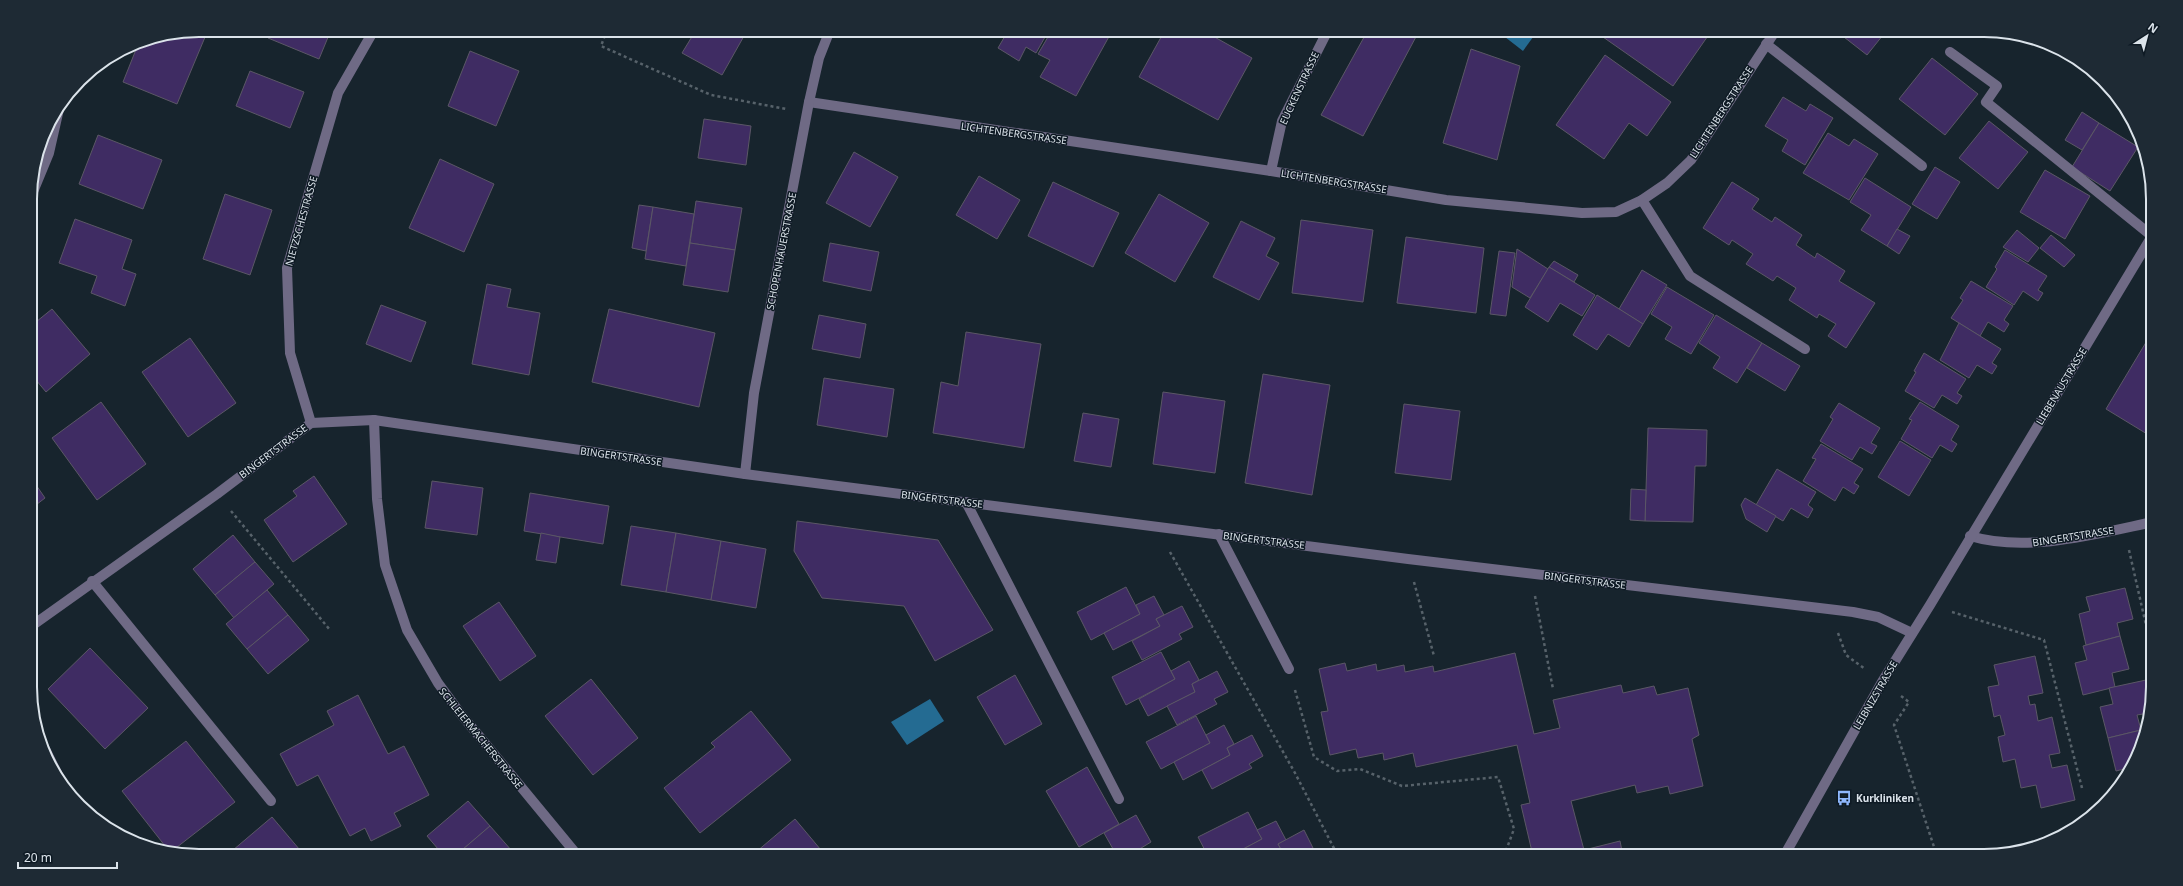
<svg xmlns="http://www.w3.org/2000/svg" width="2183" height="886" viewBox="0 0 2183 886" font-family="'Noto Sans',sans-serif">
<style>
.water{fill:#246b92}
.building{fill:#3f2c63;stroke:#5b5766}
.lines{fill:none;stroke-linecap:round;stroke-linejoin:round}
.path{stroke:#57626a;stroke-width:2.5;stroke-dasharray:3 3;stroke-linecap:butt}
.minor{stroke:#6f6a85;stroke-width:10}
.labels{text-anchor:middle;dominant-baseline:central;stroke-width:3;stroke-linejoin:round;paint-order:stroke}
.street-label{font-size:10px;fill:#dbe3ea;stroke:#0e1a24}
.poi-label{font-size:10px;font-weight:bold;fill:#dbe3ea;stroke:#0e1a24;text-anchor:start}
.rim{fill:none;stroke:#dbe3ea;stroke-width:2}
</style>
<rect width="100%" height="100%" fill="#17242d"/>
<!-- water -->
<g class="water">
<path d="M 1496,30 L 1532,30 L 1536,33 L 1523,51 Z"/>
<path d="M 930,699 L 944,721 L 907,745 L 891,722 Z"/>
</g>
<!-- building -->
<g class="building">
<path d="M 199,30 L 208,30 L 177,104 L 123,82 L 139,42 Z"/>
<path d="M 271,30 L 331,30 L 319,59 L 268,38 Z"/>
<path d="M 696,30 L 733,30 L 744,36 L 722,75 L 682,53 Z"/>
<path d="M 995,30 L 1049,30 L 1036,53 L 1026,47 L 1019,61 L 998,48 L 1005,36 Z"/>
<path d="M 1052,30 L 1106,30 L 1111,33 L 1076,96 L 1040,77 L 1050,60 L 1038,54 Z"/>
<path d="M 1165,30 L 1202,30 L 1252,58 L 1218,120 L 1139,77 Z"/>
<path d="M 1368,30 L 1412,30 L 1418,33 L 1363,136 L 1321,115 Z"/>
<path d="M 1593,30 L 1712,30 L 1673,86 Z"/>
<path d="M 1835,30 L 1887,30 L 1867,55 Z"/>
<path d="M 1471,49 L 1520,66 L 1497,160 L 1443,143 Z"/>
<path d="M 470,51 L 519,71 L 496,126 L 448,106 Z"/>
<path d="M 1605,55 L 1671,102 L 1647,136 L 1629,123 L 1604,159 L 1556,125 Z"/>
<path d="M 1932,58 L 1978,94 L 1945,135 L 1899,99 Z"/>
<path d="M 250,71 L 304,92 L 290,128 L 236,106 Z"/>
<path d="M 1783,97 L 1806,111 L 1810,104 L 1833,118 L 1805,165 L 1782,151 L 1788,140 L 1765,126 Z"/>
<path d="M 2082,112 L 2099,123 L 2082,150 L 2065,140 Z"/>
<path d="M 704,119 L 751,126 L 746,165 L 698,158 Z"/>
<path d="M 1989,121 L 2028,152 L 1998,189 L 1959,158 Z"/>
<path d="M 2099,123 L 2138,147 L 2110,191 L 2072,167 Z"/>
<path d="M 1828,133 L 1849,146 L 1854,139 L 1878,154 L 1849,200 L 1803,173 Z"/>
<path d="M 98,135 L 162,160 L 143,209 L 79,184 Z"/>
<path d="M 854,152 L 898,177 L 870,227 L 826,203 Z"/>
<path d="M 440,159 L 494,184 L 464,252 L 409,228 Z"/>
<path d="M 1935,167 L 1960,182 L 1937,219 L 1912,204 Z"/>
<path d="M 2045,170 L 2090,196 L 2065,239 L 2020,212 Z"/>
<path d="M 979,176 L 1020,200 L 997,239 L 956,215 Z"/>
<path d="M 1865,178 L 1911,207 L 1887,246 L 1861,230 L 1871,215 L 1850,202 Z"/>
<path d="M 1053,182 L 1119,213 L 1093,267 L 1028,236 Z"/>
<path d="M 1732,182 L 1759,199 L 1752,209 L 1772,222 L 1775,217 L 1802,235 L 1796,245 L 1815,258 L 1817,253 L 1845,271 L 1839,281 L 1875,303 L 1846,348 L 1828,336 L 1836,324 L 1819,314 L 1817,318 L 1789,300 L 1796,288 L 1777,276 L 1773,281 L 1746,264 L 1753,254 L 1732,240 L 1729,245 L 1703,228 Z"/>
<path d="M 225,194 L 272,210 L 250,275 L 203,259 Z"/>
<path d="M 1159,194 L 1209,223 L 1175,282 L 1125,253 Z"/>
<path d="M 696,201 L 742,208 L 735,250 L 690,243 Z"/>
<path d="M 639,205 L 653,207 L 646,251 L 632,248 Z"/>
<path d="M 653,207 L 694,214 L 686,266 L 645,259 Z"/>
<path d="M 75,219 L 132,240 L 122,269 L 136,274 L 125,306 L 91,293 L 97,276 L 59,263 Z"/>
<path d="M 1301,220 L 1373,230 L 1363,302 L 1292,293 Z"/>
<path d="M 1241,221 L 1275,238 L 1266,256 L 1279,263 L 1259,300 L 1213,277 Z"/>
<path d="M 1897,229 L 1910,236 L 1899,254 L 1887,246 Z"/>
<path d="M 2017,230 L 2039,248 L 2028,262 L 2003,247 Z"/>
<path d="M 2051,235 L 2075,255 L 2064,267 L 2040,248 Z"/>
<path d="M 1406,237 L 1484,248 L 1476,313 L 1397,303 Z"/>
<path d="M 690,243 L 735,250 L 728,292 L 683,285 Z"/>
<path d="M 830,243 L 879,252 L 871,291 L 823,281 Z"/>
<path d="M 1517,249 L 1548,269 L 1530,298 L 1512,287 Z"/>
<path d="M 2005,250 L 2047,276 L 2038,290 L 2043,293 L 2038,301 L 2023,291 L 2014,305 L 1986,287 L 1997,269 L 1995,267 Z"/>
<path d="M 1499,251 L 1515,253 L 1506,316 L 1490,314 Z"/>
<path d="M 1554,261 L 1578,275 L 1574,282 L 1549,267 Z"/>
<path d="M 1549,267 L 1595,295 L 1582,316 L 1560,303 L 1548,322 L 1525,307 Z"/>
<path d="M 1642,270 L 1667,285 L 1643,324 L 1619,309 Z"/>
<path d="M 1971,281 L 2013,306 L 2004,320 L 2009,324 L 2004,332 L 1988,322 L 1980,336 L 1951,318 L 1963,300 L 1960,298 Z"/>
<path d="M 487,284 L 511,289 L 507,307 L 540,313 L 529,375 L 472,364 Z"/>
<path d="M 1667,287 L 1714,315 L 1691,354 L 1665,339 L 1672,327 L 1651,314 Z"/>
<path d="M 1597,295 L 1643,324 L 1629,347 L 1608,334 L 1597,350 L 1573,335 Z"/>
<path d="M 381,305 L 426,322 L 411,362 L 366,344 Z"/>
<path d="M 52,309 L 90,354 L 46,392 L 31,374 L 31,326 Z"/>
<path d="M 609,309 L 715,333 L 699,407 L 592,382 Z"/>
<path d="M 819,315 L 866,324 L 860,358 L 812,349 Z"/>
<path d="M 1716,315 L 1762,343 L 1737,383 L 1713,368 L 1720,357 L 1699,343 Z"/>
<path d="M 1959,323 L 2001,349 L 1992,363 L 1997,366 L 1992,374 L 1977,365 L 1969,378 L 1940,360 Z"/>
<path d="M 966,332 L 1041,344 L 1024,448 L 933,433 L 941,382 L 958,386 Z"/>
<path d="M 190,338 L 236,403 L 188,437 L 142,372 Z"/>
<path d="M 2148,339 L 2152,341 L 2152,437 L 2106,409 Z"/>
<path d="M 1762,343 L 1800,366 L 1785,391 L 1747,368 Z"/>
<path d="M 1924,353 L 1966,379 L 1957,393 L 1962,396 L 1957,404 L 1942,395 L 1934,408 L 1905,391 L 1916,372 L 1914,371 Z"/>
<path d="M 1263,374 L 1330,385 L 1312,495 L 1245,483 Z"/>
<path d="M 824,378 L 894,389 L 887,437 L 817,425 Z"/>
<path d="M 1163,392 L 1225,401 L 1215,473 L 1153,464 Z"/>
<path d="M 101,402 L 146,464 L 97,500 L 52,438 Z"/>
<path d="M 1920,402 L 1959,426 L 1951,440 L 1957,444 L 1952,452 L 1940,445 L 1932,458 L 1901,439 L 1912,420 L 1909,419 Z"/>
<path d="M 1839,403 L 1880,428 L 1871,443 L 1877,446 L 1872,454 L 1860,447 L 1852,460 L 1820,441 L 1833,419 L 1830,417 Z"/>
<path d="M 1404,404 L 1460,411 L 1451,480 L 1395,473 Z"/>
<path d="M 1083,413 L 1119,419 L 1111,467 L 1074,461 Z"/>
<path d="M 1648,428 L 1707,430 L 1706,466 L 1695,466 L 1693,522 L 1645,521 Z"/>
<path d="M 1900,441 L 1931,460 L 1909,496 L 1878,477 Z"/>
<path d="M 1821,444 L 1863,469 L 1854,483 L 1859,486 L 1854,494 L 1843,487 L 1835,501 L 1803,481 L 1816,459 L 1812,458 Z"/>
<path d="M 1777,469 L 1816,492 L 1808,505 L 1813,509 L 1808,518 L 1791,508 L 1783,521 L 1756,505 Z"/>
<path d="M 314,476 L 347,524 L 293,562 L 264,520 L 297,496 L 293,491 Z"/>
<path d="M 32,479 L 45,498 L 32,508 Z"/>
<path d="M 432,481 L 483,488 L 477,535 L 425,528 Z"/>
<path d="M 1631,489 L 1646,490 L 1645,521 L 1630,520 Z"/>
<path d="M 530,493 L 609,506 L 603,544 L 524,531 Z"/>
<path d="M 1745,498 L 1776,516 L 1767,532 L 1746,519 L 1741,505 Z"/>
<path d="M 797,521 L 938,540 L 993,630 L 935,661 L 904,606 L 822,598 L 794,551 Z"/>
<path d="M 631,526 L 676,533 L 666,592 L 621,585 Z"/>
<path d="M 541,533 L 560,537 L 556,563 L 536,560 Z"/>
<path d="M 676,533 L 721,541 L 711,600 L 666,592 Z"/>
<path d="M 233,535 L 255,562 L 215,595 L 193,569 Z"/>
<path d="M 721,541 L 766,549 L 756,608 L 711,600 Z"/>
<path d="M 255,562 L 274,584 L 234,618 L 215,595 Z"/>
<path d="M 1126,587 L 1140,614 L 1091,640 L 1077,612 Z"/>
<path d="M 2125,588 L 2133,619 L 2117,623 L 2120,636 L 2086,645 L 2079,614 L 2090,611 L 2086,597 Z"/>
<path d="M 267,590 L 288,615 L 247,649 L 226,624 Z"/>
<path d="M 1154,596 L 1164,615 L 1156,619 L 1160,626 L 1113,650 L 1104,633 L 1140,614 L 1136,605 Z"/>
<path d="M 499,602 L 536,656 L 500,681 L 463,626 Z"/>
<path d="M 1182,606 L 1193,627 L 1179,634 L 1182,639 L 1142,660 L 1132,641 L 1160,626 L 1156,619 Z"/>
<path d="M 288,615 L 309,640 L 268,674 L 247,649 Z"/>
<path d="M 2120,636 L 2129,669 L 2112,673 L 2115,687 L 2083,695 L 2075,663 L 2087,660 L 2083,646 Z"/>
<path d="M 90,648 L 148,708 L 105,749 L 48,689 Z"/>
<path d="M 1161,652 L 1175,679 L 1126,705 L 1112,677 Z"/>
<path d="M 1515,653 L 1534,734 L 1560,728 L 1553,700 L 1621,685 L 1623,693 L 1654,686 L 1657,695 L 1688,688 L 1699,735 L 1692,739 L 1703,786 L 1670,794 L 1668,786 L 1637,793 L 1635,785 L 1571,801 L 1584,850 L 1620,841 L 1623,856 L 1533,856 L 1521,805 L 1530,803 L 1517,745 L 1416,767 L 1413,753 L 1384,760 L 1383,753 L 1358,758 L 1356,749 L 1330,755 L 1321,712 L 1328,711 L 1319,669 L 1345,663 L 1347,671 L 1376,664 L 1377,671 L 1404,665 L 1405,672 L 1433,666 L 1434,672 Z"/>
<path d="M 2035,656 L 2043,693 L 2028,696 L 2030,705 L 2035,704 L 2038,721 L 2052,717 L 2060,753 L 2049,755 L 2052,768 L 2067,765 L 2075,800 L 2041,808 L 2036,785 L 2021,788 L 2015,759 L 2003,762 L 1998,737 L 2005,735 L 2000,715 L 1994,717 L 1988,687 L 1999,685 L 1994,665 Z"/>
<path d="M 1189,661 L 1199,680 L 1192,684 L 1195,692 L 1148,716 L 1139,699 L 1175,679 L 1171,671 Z"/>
<path d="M 1217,671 L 1228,692 L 1214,699 L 1217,704 L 1177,725 L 1167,706 L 1195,692 L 1192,684 Z"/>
<path d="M 1015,675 L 1042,724 L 1005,745 L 977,697 Z"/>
<path d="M 591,679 L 638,738 L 593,775 L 545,716 Z"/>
<path d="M 2146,680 L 2151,698 L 2149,713 L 2137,715 L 2141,730 L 2108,738 L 2100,707 L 2113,704 L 2109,688 Z"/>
<path d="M 358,695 L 388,754 L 404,746 L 429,795 L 394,813 L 401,826 L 371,841 L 365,828 L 350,836 L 318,775 L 297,786 L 280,754 L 334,725 L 327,711 Z"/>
<path d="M 751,711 L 791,760 L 700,833 L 664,788 L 715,747 L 711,743 Z"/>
<path d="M 1196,716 L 1210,743 L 1161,769 L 1146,742 Z"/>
<path d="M 1224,725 L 1234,744 L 1227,748 L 1230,755 L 1183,780 L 1174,762 L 1210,743 L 1206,735 Z"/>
<path d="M 2141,730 L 2144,742 L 2128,770 L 2128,768 L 2116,771 L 2108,738 Z"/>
<path d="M 1252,735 L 1263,756 L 1249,764 L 1252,768 L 1212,789 L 1202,770 L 1230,755 L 1227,748 Z"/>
<path d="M 186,741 L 235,802 L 172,851 L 169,851 L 122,791 Z"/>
<path d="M 1087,767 L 1119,824 L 1079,847 L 1046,791 Z"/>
<path d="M 468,801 L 490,826 L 455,856 L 444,856 L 427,836 Z"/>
<path d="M 1248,812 L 1262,839 L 1230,856 L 1208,856 L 1198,837 Z"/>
<path d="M 1136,815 L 1151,842 L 1128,856 L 1117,856 L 1104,833 Z"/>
<path d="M 272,817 L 305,856 L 226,856 Z"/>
<path d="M 795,819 L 826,856 L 759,856 L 756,852 Z"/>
<path d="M 1276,821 L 1286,840 L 1278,844 L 1282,851 L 1272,856 L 1230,856 L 1262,839 L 1257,830 Z"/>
<path d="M 490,826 L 512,851 L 506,856 L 455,856 Z"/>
<path d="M 1304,830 L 1315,852 L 1307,856 L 1272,856 L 1282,851 L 1278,844 Z"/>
<path d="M 512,851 L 516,856 L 506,856 Z"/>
</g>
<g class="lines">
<!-- path -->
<g class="path">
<path d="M 607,30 L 601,46 L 711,95 L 786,109"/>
<path d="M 231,511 L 330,630"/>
<path d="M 2129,550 L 2153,656"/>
<path d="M 1170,552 L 1295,773 L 1338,856"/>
<path d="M 1414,582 L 1434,656"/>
<path d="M 1535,596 L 1553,689"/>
<path d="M 1952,612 L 2044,640 L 2082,788"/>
<path d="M 1838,633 L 1846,655 L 1865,669"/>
<path d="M 1295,690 L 1314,757 L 1337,771 L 1360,769 L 1402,786 L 1498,777 L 1514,829 L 1504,856"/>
<path d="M 1901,696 L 1909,702 L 1894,725 L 1936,853 L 1970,856"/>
</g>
<!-- minor -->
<g class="minor">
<path d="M 1766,44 L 1922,166"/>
<path d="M 1950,52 L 1997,86 L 1986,102 L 2152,236"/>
<path d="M 809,102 L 1271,171 L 1446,200 L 1582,213 L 1616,212 L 1642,200 L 1667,183 L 1691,160 L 1776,30"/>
<path d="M 1271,171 L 1282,121 L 1328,30"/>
<path d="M 30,199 L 49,153 L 59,109"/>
<path d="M 1642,200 L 1690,276 L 1805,349"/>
<path d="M 374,420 L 377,499 L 385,565 L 407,630 L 438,683 L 460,713 L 578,856"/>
<path d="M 311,423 L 290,353 L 287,268 L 338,93 L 374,30"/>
<path d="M 745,474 L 754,393 L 809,102 L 819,58 L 830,30"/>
<path d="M 966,502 L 1119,799"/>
<path d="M 1219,534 L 1289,669"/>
<path d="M 1970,536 C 2027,553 2096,534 2153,522"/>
<path d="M 92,581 L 271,801"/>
<path d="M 33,625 L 217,494 L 311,423 L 374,420 L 745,474 L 1408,559 L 1853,612 L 1878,617 L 1912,633"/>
<path d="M 39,737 L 64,787"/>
<path d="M 1784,856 L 1882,682 L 1930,605 L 2152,236"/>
</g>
</g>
<!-- icons -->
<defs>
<g id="bus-bare" transform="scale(1.2)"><path d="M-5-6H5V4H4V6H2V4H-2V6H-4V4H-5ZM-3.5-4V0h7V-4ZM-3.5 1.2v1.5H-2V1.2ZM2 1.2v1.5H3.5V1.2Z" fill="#8fb8fd" stroke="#0e1a24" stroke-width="2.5" paint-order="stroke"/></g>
</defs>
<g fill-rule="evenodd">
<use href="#bus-bare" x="1844" y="798"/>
</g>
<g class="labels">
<!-- street labels -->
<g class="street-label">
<text transform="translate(1299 88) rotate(-65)">EUCKENSTRASSE</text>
<text transform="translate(1721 112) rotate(-57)">LICHTENBERGSTRASSE</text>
<text transform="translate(1014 133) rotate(8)">LICHTENBERGSTRASSE</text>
<text transform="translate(1334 181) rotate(9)">LICHTENBERGSTRASSE</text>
<text transform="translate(301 221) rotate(-74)">NIETZSCHESTRASSE</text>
<text transform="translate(781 251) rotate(-79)">SCHOPENHAUERSTRASSE</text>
<text transform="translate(2061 386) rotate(-59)">LIEBENAUSTRASSE</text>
<text transform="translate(273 451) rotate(-37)">BINGERTSTRASSE</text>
<text transform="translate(621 456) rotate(8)">BINGERTSTRASSE</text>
<text transform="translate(942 499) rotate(7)">BINGERTSTRASSE</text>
<text transform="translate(2073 536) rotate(-9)">BINGERTSTRASSE</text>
<text transform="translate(1264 540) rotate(7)">BINGERTSTRASSE</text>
<text transform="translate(1585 580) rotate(7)">BINGERTSTRASSE</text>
<text transform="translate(1875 695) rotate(-60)">LEIBNIZSTRASSE</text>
<text transform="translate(481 738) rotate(51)">SCHLEIERMACHERSTRASSE</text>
</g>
<!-- poi labels -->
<g class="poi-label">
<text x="1856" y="798">Kurkliniken</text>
</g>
</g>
<!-- crop -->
<path d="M0 0H2183V886H0ZM199 37H1984A162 162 0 0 1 2146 199V687A162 162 0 0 1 1984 849H199A162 162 0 0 1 37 687V199A162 162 0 0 1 199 37Z" fill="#1e2a34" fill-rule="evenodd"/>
<path class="rim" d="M199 37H1984A162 162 0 0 1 2146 199V687A162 162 0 0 1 1984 849H199A162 162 0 0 1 37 687V199A162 162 0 0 1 199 37Z"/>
<!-- north arrow -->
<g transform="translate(2147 36) rotate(36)" stroke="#0e1a24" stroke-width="3" paint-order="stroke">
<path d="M0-3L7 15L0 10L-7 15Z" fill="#dbe3ea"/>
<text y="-6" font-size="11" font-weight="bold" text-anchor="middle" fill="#dbe3ea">N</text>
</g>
<!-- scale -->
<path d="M18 862v6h99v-6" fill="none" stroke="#dbe3ea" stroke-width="2"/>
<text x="24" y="862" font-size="12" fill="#dbe3ea" stroke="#0e1a24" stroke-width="3" paint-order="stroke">20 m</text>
</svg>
